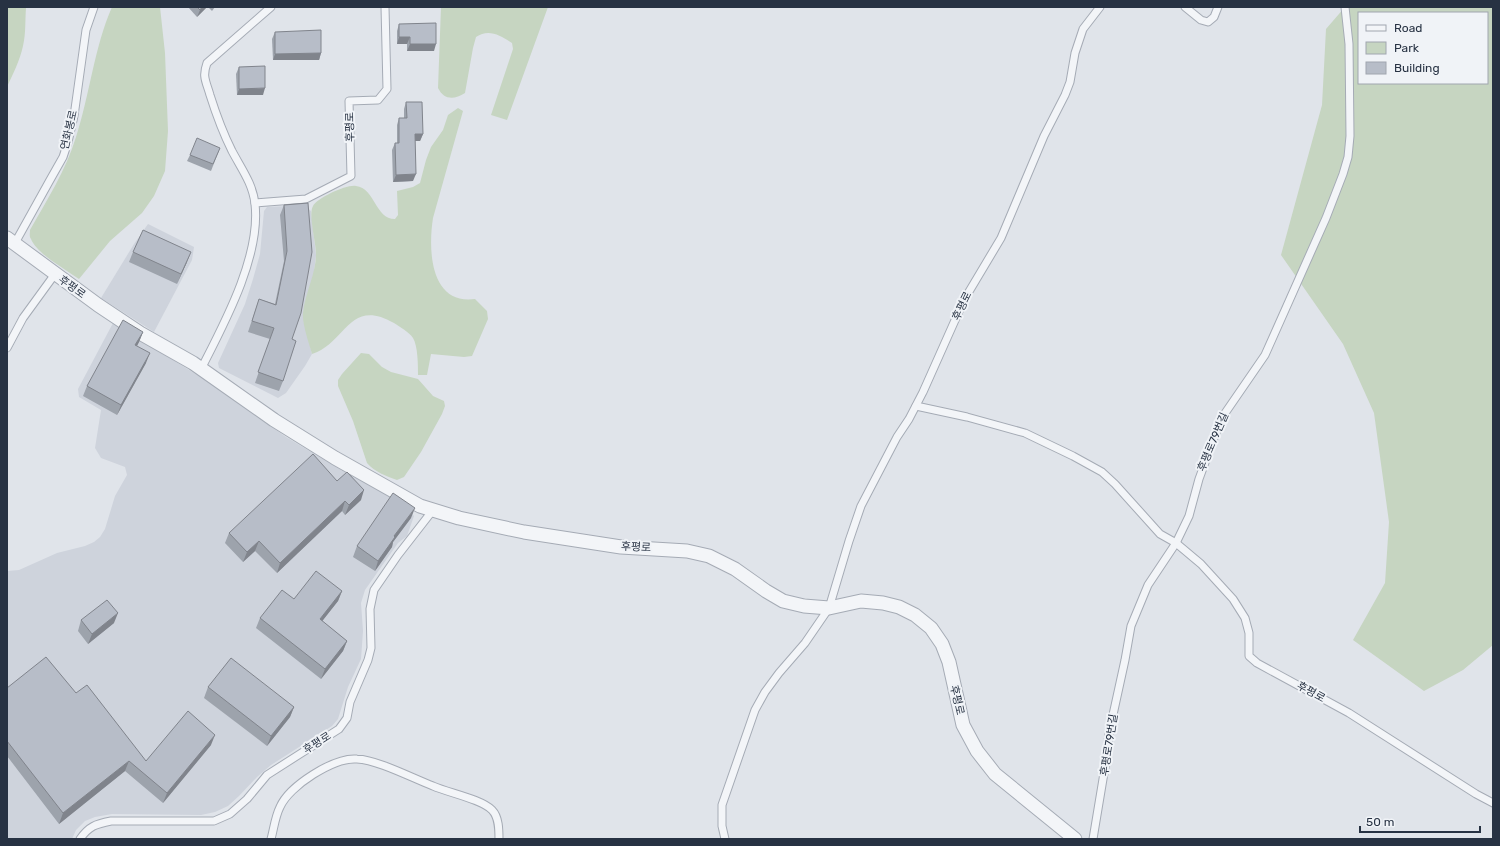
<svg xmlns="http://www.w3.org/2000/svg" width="1500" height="846" viewBox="0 0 1500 846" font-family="Rubik,'Noto Sans KR',sans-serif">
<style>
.built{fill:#ced3dc}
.green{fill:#c6d5c1;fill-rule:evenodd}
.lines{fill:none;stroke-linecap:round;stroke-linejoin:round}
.lane-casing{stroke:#a5abb5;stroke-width:9}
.street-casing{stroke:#a5abb5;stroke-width:15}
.lane{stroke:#f3f5f8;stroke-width:7}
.street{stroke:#f3f5f8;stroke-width:13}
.wall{fill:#9da3ac}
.shaded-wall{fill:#80848c}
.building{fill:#b7bdc8;stroke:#80848c}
.labels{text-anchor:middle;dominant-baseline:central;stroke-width:4;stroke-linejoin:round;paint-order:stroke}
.street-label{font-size:11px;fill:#273243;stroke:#f0f3f7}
</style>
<rect width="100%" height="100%" fill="#e0e4ea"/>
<!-- built -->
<g class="built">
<path d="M 287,206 L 306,207 L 311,211 L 316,255 L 307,333 L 312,354 L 305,366 L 286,393 L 278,398 L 219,368 L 218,363 L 245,304 L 253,279 L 260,254 L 264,211 L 267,207 Z"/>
<path d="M 148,224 L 194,247 L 192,260 L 154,332 L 101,298 L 134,244 Z"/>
<path d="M 113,323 L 202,378 L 286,437 L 341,470 L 402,503 L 414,516 L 407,536 L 398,543 L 365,590 L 361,603 L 363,631 L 361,659 L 348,687 L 338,719 L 332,726 L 271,765 L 257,777 L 239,796 L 228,806 L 215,812 L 201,815 L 112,814 L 95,817 L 85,821 L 76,830 L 72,839 L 7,839 L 7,571 L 19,570 L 57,553 L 85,546 L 94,542 L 100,537 L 105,529 L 115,496 L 127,475 L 125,467 L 101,458 L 95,448 L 101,410 L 79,397 L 78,389 Z"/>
</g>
<!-- green -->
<g class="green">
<path d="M 7,7 L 26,8 C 25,21 26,33 23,46 C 20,60 13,74 7,87 Z"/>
<path d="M 112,7 L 160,7 L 165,53 L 168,131 L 165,171 L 154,196 L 142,213 L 110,241 L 79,279 C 65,269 37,254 31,239 C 29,236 30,234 30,230 C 47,200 66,170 76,137 C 90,94 94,48 112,7 Z"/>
<path d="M 441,7 L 548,7 L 507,120 L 491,115 L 513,49 L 512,43 C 501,36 489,28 476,37 L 473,48 L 465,93 C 454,100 444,100 438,88 Z"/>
<path d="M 1345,7 L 1493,7 L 1493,645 L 1463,670 L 1424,691 L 1353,640 L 1385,583 L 1389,522 L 1374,413 L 1343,344 L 1281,255 L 1322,105 L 1326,29 ZM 1359,13 L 1487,13 L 1487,83 L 1359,83 Z"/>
<path d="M 458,108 L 463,111 L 433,218 C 428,250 430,305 475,299 L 487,311 L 488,319 L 472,356 L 464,357 L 431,354 L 427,375 L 418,375 C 418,366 418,346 413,338 C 409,332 400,327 394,323 C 349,297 346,343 312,354 C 309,343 302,324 303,313 C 305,293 316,274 316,254 C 316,242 308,214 313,206 C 317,198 347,184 356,186 C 375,188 375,219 395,219 L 398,215 L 397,191 L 413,187 L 420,183 L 426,160 L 431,147 L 443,130 L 448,115 Z"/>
<path d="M 361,353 L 369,354 L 382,367 L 391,372 L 418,379 L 433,396 L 444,401 L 445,406 L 442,414 L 421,452 L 404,477 L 397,480 C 386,476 375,472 367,463 L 353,421 L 338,386 L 338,380 L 342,374 Z"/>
</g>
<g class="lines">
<!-- lane casing -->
<g class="lane-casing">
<g id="lane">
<path d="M 1185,7 L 1201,20 L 1208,22 L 1214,17 L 1218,7"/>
<path d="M 255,203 L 306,199 L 351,176 L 349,101 L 378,100 L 387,89 L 385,7"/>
<path d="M 15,243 L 50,180 L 63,157 L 68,142 L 74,116 L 86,30 L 94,7"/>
<path d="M 7,348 L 23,318 L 55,274"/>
<path d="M 201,369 C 224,324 261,256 255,204 C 253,184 241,168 232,151 C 223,133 216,114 210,95 C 206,81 202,77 207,63 L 271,7"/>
<path d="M 916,406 L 967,417 L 1025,433 L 1073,456 L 1102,472 L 1115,484 L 1160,534 L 1176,543 L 1201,564 L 1233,599 L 1245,618 L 1249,633 L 1249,656 L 1257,663 L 1349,713 L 1476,794 L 1493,803"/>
<path d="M 80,839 C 89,826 96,824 111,821 L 214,821 L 230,814 L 247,799 L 267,775 L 339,729 L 347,718 L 350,702 L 368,660 L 371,648 L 370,609 L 374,590 L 398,555 L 433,510"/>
<path d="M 271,839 C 274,828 275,817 280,807 C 289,786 334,757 357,759 C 378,760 412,778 433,786 C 449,793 481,799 492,810 C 499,817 499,830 499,839"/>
<path d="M 725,839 L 722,826 L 722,805 L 755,710 L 765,692 L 779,673 L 805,643 L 829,608 L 849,541 L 861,506 L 897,437 L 909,419 L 923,392 L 964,300 L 1001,238 L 1044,136 L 1065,95 L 1070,82 L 1075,53 L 1083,29 L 1100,7"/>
<path d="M 1093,839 L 1106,761 L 1109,733 L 1125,660 L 1131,626 L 1148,585 L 1176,543 L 1189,516 L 1199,479 L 1221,419 L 1265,355 L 1326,218 L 1343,174 L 1348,157 L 1350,136 L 1349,44 L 1345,7"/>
</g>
</g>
<!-- street casing -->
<g class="street-casing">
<path id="street" d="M 7,238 L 98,305 L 140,333 L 193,363 L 274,420 L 335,458 L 420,506 L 459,518 L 524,532 L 621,547 L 687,551 L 709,556 L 735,569 L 766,591 L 783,601 L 804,606 L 829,608 L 861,601 L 883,603 L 899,607 L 915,615 L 931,628 L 942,644 L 949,662 L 963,725 L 977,751 L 995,774 L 1075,839"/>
</g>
<!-- lane -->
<use href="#lane" class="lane"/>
<!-- street -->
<use href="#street" class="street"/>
</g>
<!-- wall -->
<g class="wall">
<path d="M 188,7 L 207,7 L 197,17 Z"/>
<path d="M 208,7 L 215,7 L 212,11 Z"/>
<path d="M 399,24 L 434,51 L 407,51 L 407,44 L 397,44 L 397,31 Z"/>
<path d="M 275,32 L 321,53 L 319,60 L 273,60 L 272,39 Z"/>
<path d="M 239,67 L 263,95 L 237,95 L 236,74 Z"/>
<path d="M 406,102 L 423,134 L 420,141 L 415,141 L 413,181 L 393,182 L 392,150 L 395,143 L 397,143 L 397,125 L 399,118 L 404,118 L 404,109 Z"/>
<path d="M 220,148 L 211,171 L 187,161 L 190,155 Z"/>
<path d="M 308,203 L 292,339 L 283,381 L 279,391 L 255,383 L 270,339 L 248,332 L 259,299 L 275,304 L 284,261 L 280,215 L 284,205 Z"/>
<path d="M 133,252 L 187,262 L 177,284 L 129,262 Z"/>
<path d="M 143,332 L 139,342 L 137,346 L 146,363 L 117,415 L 83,396 L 87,386 Z"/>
<path d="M 337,481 L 361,500 L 345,515 L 342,511 L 277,573 L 255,551 L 243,562 L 225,543 L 229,533 Z"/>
<path d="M 411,518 L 393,542 L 392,547 L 375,571 L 353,557 L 357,546 Z"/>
<path d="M 342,591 L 338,601 L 322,621 L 347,641 L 343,651 L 321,679 L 256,628 L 260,618 L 294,599 Z"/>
<path d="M 81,620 L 114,623 L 88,644 L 78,631 Z"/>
<path d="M 208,687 L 294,707 L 290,717 L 267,746 L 204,698 Z"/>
<path d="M 7,688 L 146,761 L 211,745 L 163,803 L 125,771 L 59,824 L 7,756 Z"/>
</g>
<!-- shaded-wall -->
<g class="shaded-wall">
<path d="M 202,7 L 207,7 L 197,17 L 200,10 Z"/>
<path d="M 399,37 L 410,37 L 407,44 L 397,44 Z"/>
<path d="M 410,44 L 436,44 L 434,51 L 407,51 Z"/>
<path d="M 321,53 L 319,60 L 273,60 L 275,54 Z"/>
<path d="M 265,88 L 263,95 L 237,95 L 239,89 Z"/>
<path d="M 415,134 L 423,134 L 420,141 L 413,141 Z"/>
<path d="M 416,174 L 413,181 L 393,182 L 396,175 Z"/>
<path d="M 191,252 L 187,262 L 177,284 L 181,274 Z"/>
<path d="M 143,332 L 139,342 L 132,355 L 135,345 Z"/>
<path d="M 150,353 L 146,363 L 117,415 L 121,405 Z"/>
<path d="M 364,490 L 361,500 L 345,515 L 349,505 Z"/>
<path d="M 345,501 L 342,511 L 277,573 L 280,563 Z"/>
<path d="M 415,508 L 411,518 L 393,542 L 392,547 L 375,571 L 378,561 L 394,536 Z"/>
<path d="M 259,541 L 255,551 L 243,562 L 247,552 Z"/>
<path d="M 342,591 L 338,601 L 316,629 L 320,619 Z"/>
<path d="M 118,613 L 114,623 L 88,644 L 92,634 Z"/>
<path d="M 347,641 L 343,651 L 321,679 L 325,669 Z"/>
<path d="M 294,707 L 290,717 L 267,746 L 271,736 Z"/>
<path d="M 215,735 L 211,745 L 163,803 L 167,793 Z"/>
<path d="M 129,761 L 125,771 L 59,824 L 63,813 Z"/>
</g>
<!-- building -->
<g class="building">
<path d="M 197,7 L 202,7 L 200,10 Z"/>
<path d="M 436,23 L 436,44 L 410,44 L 410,37 L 399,37 L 399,24 Z"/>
<path d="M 321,30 L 321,53 L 275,54 L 275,32 Z"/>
<path d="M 265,66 L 265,88 L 239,89 L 239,67 Z"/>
<path d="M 406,102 L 422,102 L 423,134 L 415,134 L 416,174 L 396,175 L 395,143 L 399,143 L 399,118 L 407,118 Z"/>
<path d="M 197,138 L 220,148 L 213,164 L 190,155 Z"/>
<path d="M 308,203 L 312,252 L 301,313 L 292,339 L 296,341 L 283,381 L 258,372 L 274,328 L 252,321 L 259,299 L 276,305 L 287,251 L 284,205 Z"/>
<path d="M 143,230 L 191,252 L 181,274 L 133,252 Z"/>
<path d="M 123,320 L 143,332 L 135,345 L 150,353 L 121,405 L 87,386 Z"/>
<path d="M 313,454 L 337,481 L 347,472 L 364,490 L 349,505 L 345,501 L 280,563 L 259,541 L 247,552 L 229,533 Z"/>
<path d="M 393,493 L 415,508 L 394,536 L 395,537 L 378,561 L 357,546 Z"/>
<path d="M 316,571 L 342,591 L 320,619 L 347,641 L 325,669 L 260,618 L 282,590 L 294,599 Z"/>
<path d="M 107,600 L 118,613 L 92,634 L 81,620 Z"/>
<path d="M 46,657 L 76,693 L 87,685 L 146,761 L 188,711 L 215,735 L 167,793 L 129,761 L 63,813 L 7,741 L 7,688 Z"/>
<path d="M 231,658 L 294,707 L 271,736 L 208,687 Z"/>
</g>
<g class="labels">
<!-- street labels -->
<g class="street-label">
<text transform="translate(350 127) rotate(-91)">후평로</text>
<text transform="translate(69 130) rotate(-77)">연화봉로</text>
<text transform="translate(72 287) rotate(36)">후평로</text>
<text transform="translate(962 306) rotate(-64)">후평로</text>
<text transform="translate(1213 442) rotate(-67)">후평로79번길</text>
<text transform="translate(636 547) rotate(3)">후평로</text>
<text transform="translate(1311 692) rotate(29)">후평로</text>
<text transform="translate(957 700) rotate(77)">후평로</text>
<text transform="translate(317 743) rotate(-32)">후평로</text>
<text transform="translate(1109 745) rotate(-81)">후평로79번길</text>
</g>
</g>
<!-- border -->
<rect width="1500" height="846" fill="none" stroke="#273243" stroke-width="16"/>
<!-- legend -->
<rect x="1358" y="12" width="130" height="72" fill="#f0f3f7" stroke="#a0a6af"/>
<rect x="1366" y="25" width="20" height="6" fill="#f3f5f8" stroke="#a0a6af"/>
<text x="1394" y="32" font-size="12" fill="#273243">Road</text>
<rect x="1366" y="42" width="20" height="12" fill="#c6d5c1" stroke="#a0a6af"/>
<text x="1394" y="52" font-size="12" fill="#273243">Park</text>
<rect x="1366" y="62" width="20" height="12" fill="#b7bdc8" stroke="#a0a6af"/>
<text x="1394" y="72" font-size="12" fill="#273243">Building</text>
<!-- scale -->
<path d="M1360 826v6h120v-6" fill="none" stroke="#273243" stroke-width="2"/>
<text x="1366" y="826" font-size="12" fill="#273243" stroke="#f0f3f7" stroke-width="3" paint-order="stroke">50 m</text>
</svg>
